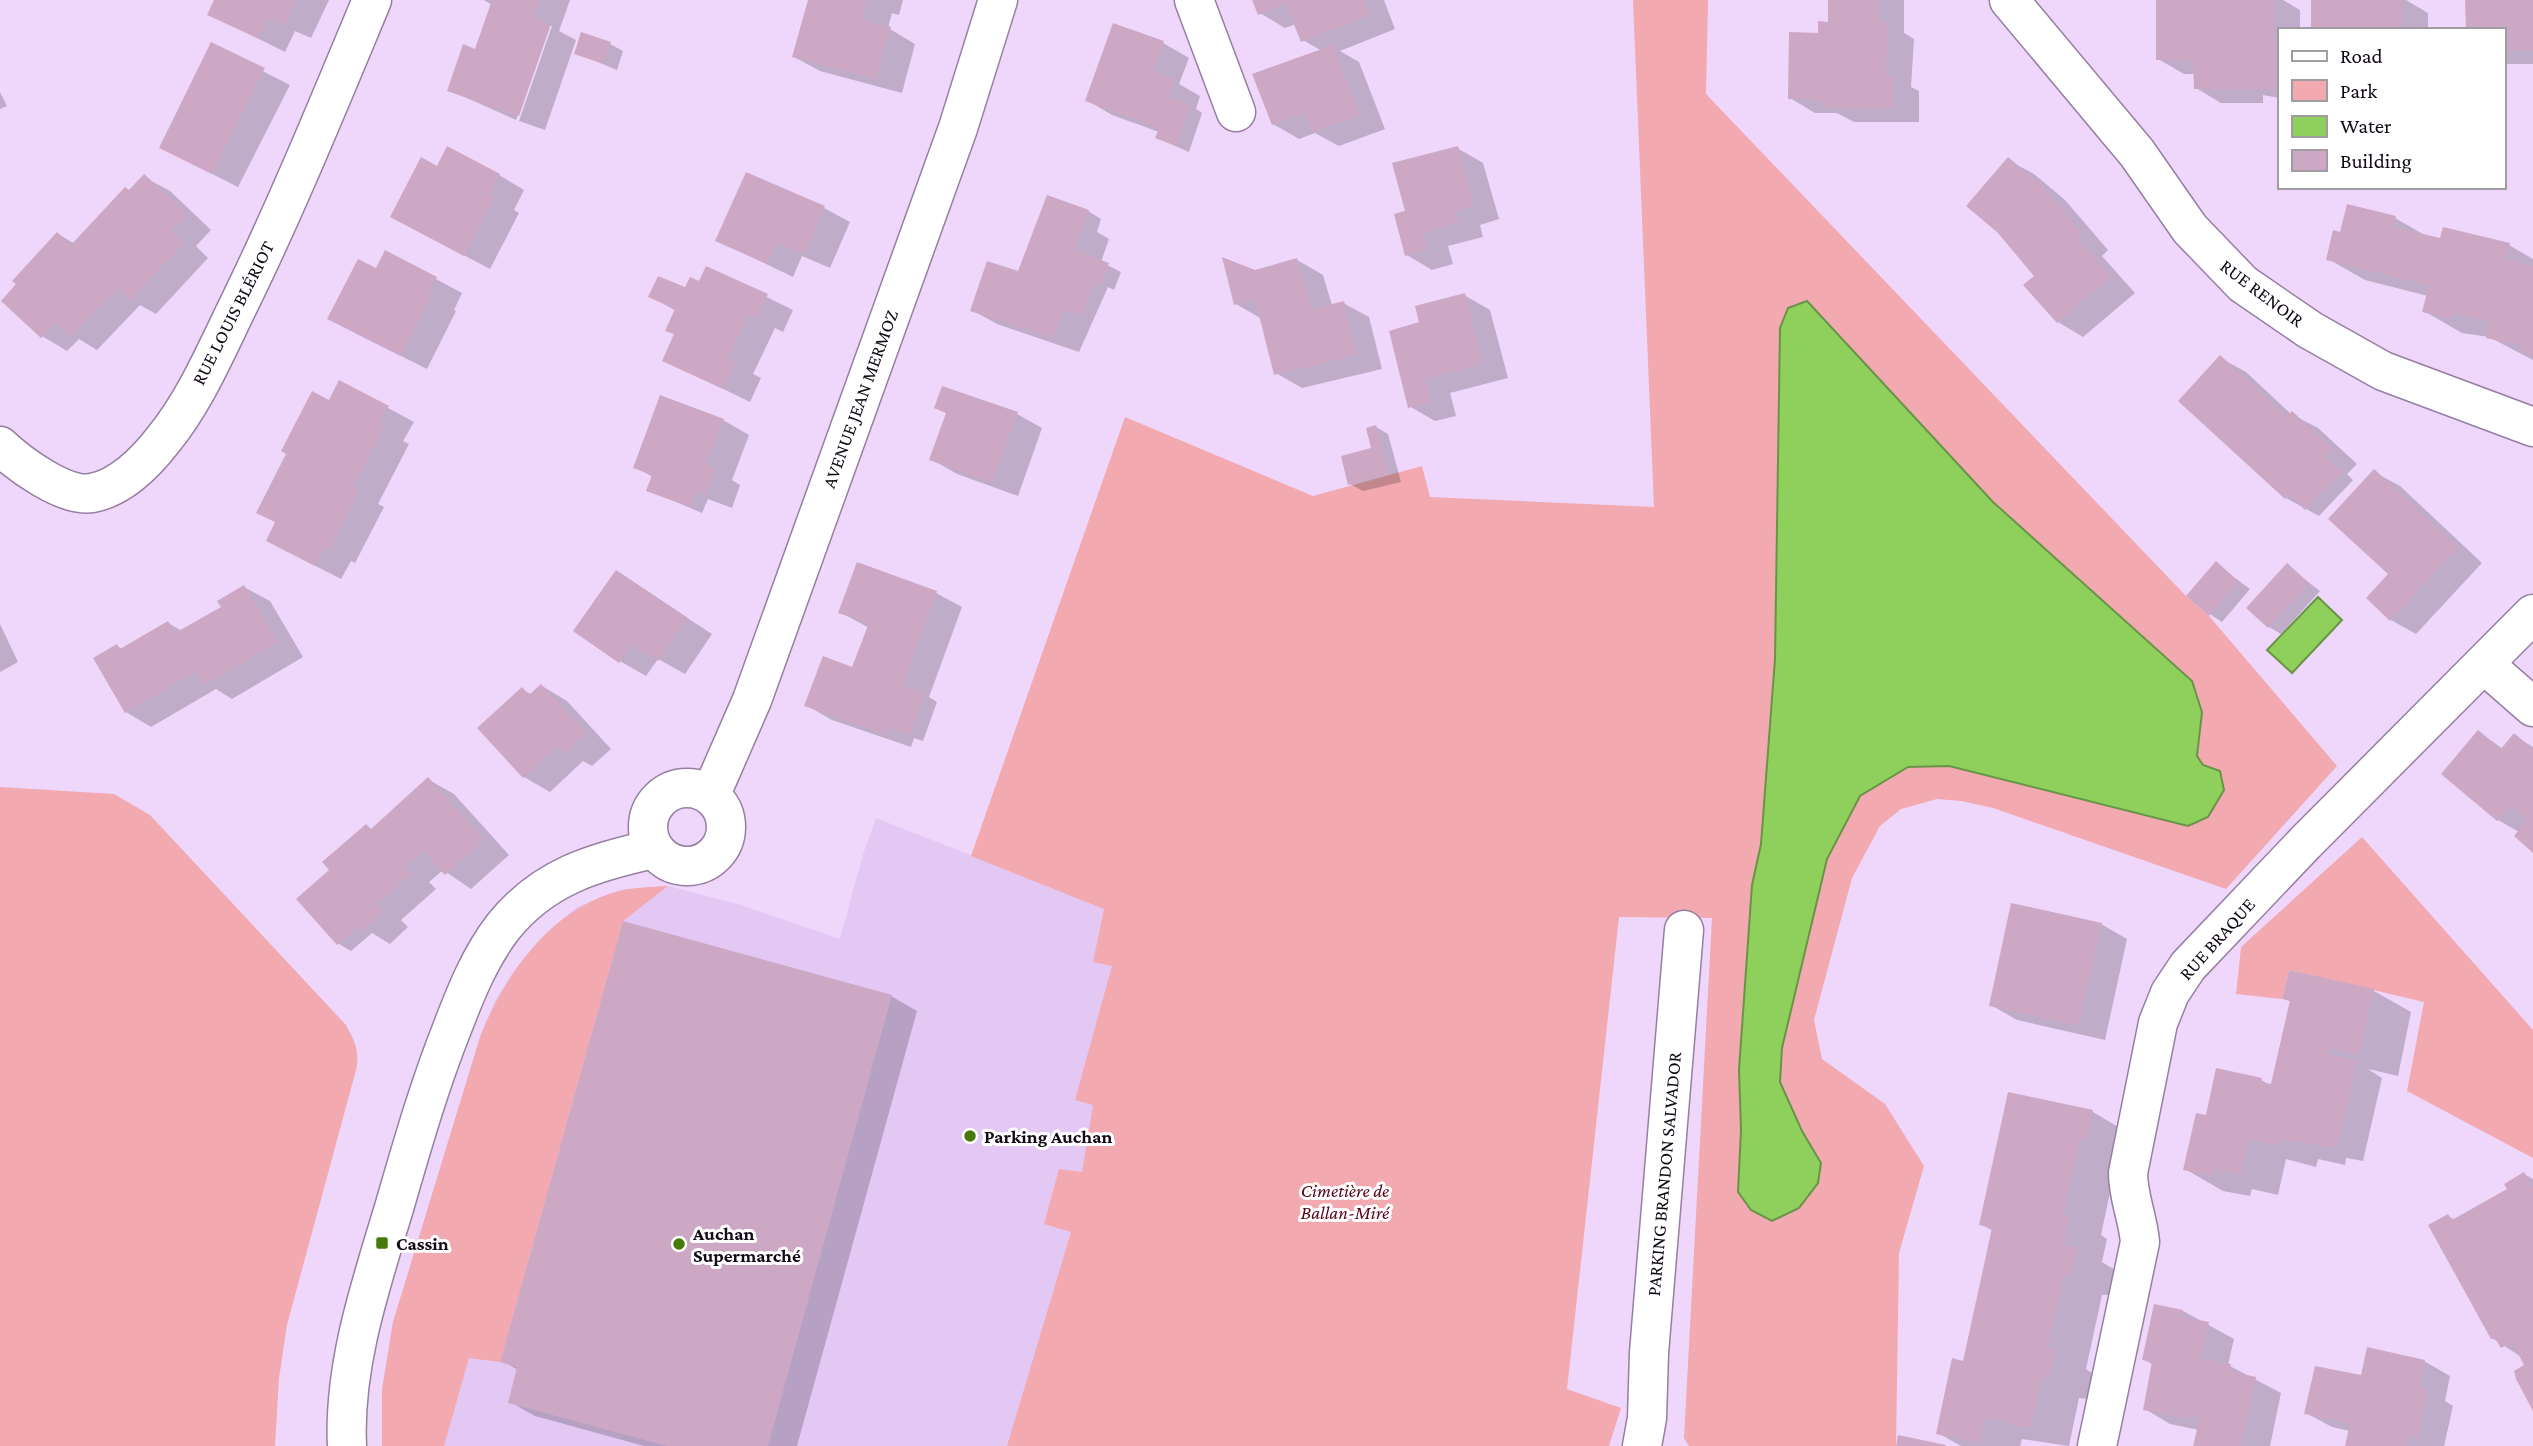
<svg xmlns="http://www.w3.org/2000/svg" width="2533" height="1446" viewBox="0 0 2533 1446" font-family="'Crimson Pro',serif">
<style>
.built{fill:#e4c8f4}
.green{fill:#f2a9b0}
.water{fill:#8fd05c;stroke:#699447;stroke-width:2}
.shadow{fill:#0003}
.building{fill:#cca8c4}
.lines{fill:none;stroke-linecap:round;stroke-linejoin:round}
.minor-casing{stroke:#957fa2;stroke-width:41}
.tertiary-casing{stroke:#957fa2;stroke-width:41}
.minor{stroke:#fff;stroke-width:38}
.tertiary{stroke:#fff;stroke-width:38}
.poi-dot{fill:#467a09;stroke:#fff;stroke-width:2.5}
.labels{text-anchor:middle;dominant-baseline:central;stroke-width:6;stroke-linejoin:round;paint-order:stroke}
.street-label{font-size:19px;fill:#110916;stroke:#fff}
.poi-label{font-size:19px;font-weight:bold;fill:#110916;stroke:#fff;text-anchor:start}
.park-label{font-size:19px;font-style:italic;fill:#58021b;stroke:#fff}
</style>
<rect width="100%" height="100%" fill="#efd7fc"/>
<!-- built -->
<path class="built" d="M 876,818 L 1138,921 L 1035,1446 L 382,1446 L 382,1389 L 393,1322 L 481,1034 L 495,1000 L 515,969 L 552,928 L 577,907 L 620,890 L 668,886 L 741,905 L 840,939 L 863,854 Z"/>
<!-- green -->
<g class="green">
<path d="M 1633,0 L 1708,0 L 1706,94 L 2186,596 L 2209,616 L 2337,766 L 2226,889 L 1993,808 L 1961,801 L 1937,799 L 1901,809 L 1880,826 L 1852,878 L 1814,1020 L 1822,1059 L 1885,1104 L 1924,1166 L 1899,1253 L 1896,1446 L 1689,1446 L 1684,1438 L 1712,918 L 1619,917 L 1567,1389 L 1621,1408 L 1609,1446 L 1007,1446 L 1071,1232 L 1044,1224 L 1059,1169 L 1082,1172 L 1093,1105 L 1075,1100 L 1112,966 L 1093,962 L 1104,909 L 971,856 L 1125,417 L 1313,496 L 1422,466 L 1430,497 L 1654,507 Z"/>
<path d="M 0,787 L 114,794 L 150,815 L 346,1025 C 355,1042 360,1051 356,1070 L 287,1325 L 279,1378 L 275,1446 L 0,1446 Z"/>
<path d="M 2362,837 L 2533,1030 L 2533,1158 L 2407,1091 L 2424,1002 L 2289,970 L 2282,999 L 2236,994 L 2241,947 Z"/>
<path d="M 668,886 L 623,921 L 500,1362 L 469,1358 L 444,1446 L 382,1446 L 382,1389 L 393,1322 L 481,1034 C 507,972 551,909 619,891 C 634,887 652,887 668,886 Z"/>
</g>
<!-- water -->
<g class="water">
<path d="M 1807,301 L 1993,502 L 2192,681 L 2202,712 L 2197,756 L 2203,765 L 2220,771 L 2224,790 L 2208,817 L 2188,826 L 1949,766 L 1908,767 L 1860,796 L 1827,859 L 1782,1048 L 1780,1082 L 1802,1131 L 1821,1163 L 1818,1183 L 1799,1208 L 1772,1221 L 1751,1210 L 1738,1192 L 1741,1130 L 1739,1070 L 1752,885 L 1761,844 L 1775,659 L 1780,328 L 1788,308 Z"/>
<path d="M 2318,597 L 2342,620 L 2292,673 L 2267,650 Z"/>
</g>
<!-- shadow -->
<g class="shadow">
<path d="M 216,0 L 329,0 L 311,38 L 295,31 L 285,52 L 209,14 Z"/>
<path d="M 484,0 L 570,0 L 559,31 L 576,40 L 545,130 L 519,121 L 552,26 L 549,26 L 516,120 L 449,90 L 476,51 L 492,5 Z"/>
<path d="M 810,0 L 903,0 L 899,15 L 892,13 L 888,28 L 915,44 L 902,93 L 820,71 L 794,57 Z"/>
<path d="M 1254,0 L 1384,0 L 1395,29 L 1340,51 L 1359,62 L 1385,129 L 1339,146 L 1315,133 L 1299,139 L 1273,124 L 1322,51 L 1303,40 L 1296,24 L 1285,28 L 1260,13 Z"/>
<path d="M 1830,0 L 1904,0 L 1904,33 L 1914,39 L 1911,87 L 1919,91 L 1919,122 L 1854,122 L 1837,113 L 1815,113 L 1790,98 L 1820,35 L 1830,23 Z"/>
<path d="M 2158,0 L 2283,0 L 2300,10 L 2300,30 L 2279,30 L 2279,98 L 2263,95 L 2263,103 L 2221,103 L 2196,88 L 2195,74 L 2184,74 L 2158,59 Z"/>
<path d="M 2312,0 L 2406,0 L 2428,13 L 2428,30 L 2313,30 Z"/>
<path d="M 2467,0 L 2533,0 L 2533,64 L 2503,64 L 2503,30 Z"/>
<path d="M 1163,43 L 1189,58 L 1179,84 L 1200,96 L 1196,109 L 1202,113 L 1189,152 L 1157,138 L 1159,132 L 1112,115 L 1087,100 Z"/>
<path d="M 610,44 L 623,51 L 617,70 L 576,53 Z"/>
<path d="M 211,45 L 290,85 L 238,187 L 161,148 Z"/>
<path d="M 0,92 L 7,106 L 0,109 Z"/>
<path d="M 1457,148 L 1483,163 L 1499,219 L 1480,225 L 1483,237 L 1448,246 L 1453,264 L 1432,270 L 1407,255 L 1407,212 Z"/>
<path d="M 2008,160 L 2034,174 L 2065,200 L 2108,250 L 2102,256 L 2135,293 L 2083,337 L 2058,322 Z"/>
<path d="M 438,169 L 499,175 L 524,190 L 514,210 L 519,213 L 490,269 L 418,231 Z"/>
<path d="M 747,174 L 824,208 L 850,222 L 830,268 L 802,256 L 793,277 L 717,240 Z"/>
<path d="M 144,177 L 170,191 L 211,230 L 196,246 L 208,258 L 156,314 L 140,305 L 97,350 L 79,339 L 67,351 L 42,336 L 58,234 L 75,244 Z"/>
<path d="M 1088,211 L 1101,219 L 1097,232 L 1109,239 L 1101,262 L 1121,272 L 1114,290 L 1108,287 L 1079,352 L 997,324 L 972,310 Z"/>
<path d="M 2395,218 L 2428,237 L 2509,245 L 2533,259 L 2533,360 L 2489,337 L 2462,333 L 2424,311 L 2428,296 L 2365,280 L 2328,259 L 2341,234 Z"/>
<path d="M 385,252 L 462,293 L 454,310 L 456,311 L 427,369 L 355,333 Z"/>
<path d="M 1297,260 L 1323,275 L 1332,305 L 1343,303 L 1369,317 L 1382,369 L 1302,388 L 1276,373 L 1262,319 L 1236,304 L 1255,272 Z"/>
<path d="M 707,268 L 793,310 L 783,332 L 775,328 L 753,374 L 761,378 L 750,402 L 664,360 L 676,335 L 676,311 L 650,296 L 685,290 L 700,283 Z"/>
<path d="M 1464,295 L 1490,310 L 1508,378 L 1450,393 L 1456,416 L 1435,421 L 1409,406 L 1421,323 Z"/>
<path d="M 2220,358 L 2246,372 L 2291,414 L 2318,428 L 2357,464 L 2347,474 L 2353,480 L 2319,516 L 2286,498 Z"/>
<path d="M 340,382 L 414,422 L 403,441 L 409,444 L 378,504 L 384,507 L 355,563 L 351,561 L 341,579 L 294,555 L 277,523 L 289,453 L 329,402 Z"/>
<path d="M 1017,414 L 1042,428 L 1018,496 L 957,474 L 931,459 Z"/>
<path d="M 723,420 L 749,435 L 732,480 L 740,485 L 732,508 L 708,499 L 702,513 L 648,490 L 653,477 L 635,467 Z"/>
<path d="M 1376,427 L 1388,434 L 1401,482 L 1363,491 L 1350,484 L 1373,449 Z"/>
<path d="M 2374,472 L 2400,486 L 2482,563 L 2416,634 L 2391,620 L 2391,574 Z"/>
<path d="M 2216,564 L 2250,589 L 2222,622 L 2210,614 Z"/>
<path d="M 2287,566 L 2320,591 L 2281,634 L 2269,627 Z"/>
<path d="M 616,572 L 712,634 L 685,674 L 658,659 L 646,676 L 620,661 Z"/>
<path d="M 244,587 L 270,601 L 303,657 L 232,699 L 216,689 L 151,727 L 126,712 L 117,646 L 122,649 L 168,623 L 182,631 L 223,608 Z"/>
<path d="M 936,593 L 962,607 L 929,697 L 937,702 L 923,741 L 914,738 L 911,747 L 832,720 L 806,705 L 853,669 L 869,628 L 840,612 Z"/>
<path d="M 0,624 L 18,662 L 0,672 Z"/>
<path d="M 542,686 L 567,701 L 611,749 L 592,766 L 583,761 L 550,792 L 524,777 L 522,689 L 532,695 Z"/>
<path d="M 2479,732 L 2503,749 L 2514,736 L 2533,747 L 2533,850 L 2519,832 L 2498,820 L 2444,774 Z"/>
<path d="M 429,780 L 454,794 L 509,855 L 471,889 L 443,870 L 429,882 L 436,889 L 401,920 L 408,927 L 390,944 L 372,933 L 351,951 L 339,944 L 298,900 L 331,870 L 366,826 L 373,830 Z"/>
<path d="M 2101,924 L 2127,939 L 2105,1040 L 2017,1020 L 1991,1005 Z"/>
<path d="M 2290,972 L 2374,991 L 2411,1012 L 2398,1076 L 2368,1069 L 2382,1078 L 2363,1161 L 2346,1158 L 2345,1165 L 2318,1159 L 2316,1167 L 2286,1159 L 2278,1195 L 2252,1189 L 2250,1196 L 2223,1191 L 2185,1169 L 2207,1118 L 2261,1080 L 2272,1086 L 2291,1002 L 2284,999 Z"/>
<path d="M 891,996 L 917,1011 L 797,1446 L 644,1446 L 535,1416 L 510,1402 L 518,1370 L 503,1361 Z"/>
<path d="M 2009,1094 L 2093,1112 L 2130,1134 L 2117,1159 L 2101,1235 L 2107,1239 L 2102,1262 L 2115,1270 L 2109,1295 L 2102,1295 L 2086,1369 L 2092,1373 L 2087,1399 L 2079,1398 L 2069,1446 L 2022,1439 L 2020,1446 L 1961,1446 L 1938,1433 L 1964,1363 L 1993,1231 L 1981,1224 Z"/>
<path d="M 2524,1174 L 2533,1179 L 2533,1407 L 2527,1366 L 2523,1358 L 2492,1338 L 2448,1216 L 2455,1220 L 2510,1190 Z"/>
<path d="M 2183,1311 L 2234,1339 L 2228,1365 L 2281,1393 L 2270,1446 L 2195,1446 L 2199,1430 L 2170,1424 L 2145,1409 L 2153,1365 L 2144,1359 Z"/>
<path d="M 2424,1361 L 2450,1376 L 2445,1401 L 2453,1406 L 2444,1446 L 2347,1446 L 2350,1431 L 2332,1427 L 2306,1413 L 2362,1377 Z"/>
</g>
<!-- building -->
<g class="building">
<path d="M 214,0 L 296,0 L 285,25 L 269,18 L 259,39 L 207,15 Z"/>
<path d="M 492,0 L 540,0 L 533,18 L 551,24 L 519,116 L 447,91 L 463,44 L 475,49 Z"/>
<path d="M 808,0 L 867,0 L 861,19 L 891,27 L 876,79 L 792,57 Z"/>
<path d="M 1252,0 L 1364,0 L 1370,15 L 1301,42 L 1286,4 L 1258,15 Z"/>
<path d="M 1828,0 L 1879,0 L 1879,22 L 1888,22 L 1886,75 L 1894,75 L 1893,108 L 1827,108 L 1818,99 L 1788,99 L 1789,32 L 1818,33 L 1818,21 L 1828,22 Z"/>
<path d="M 2156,0 L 2275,0 L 2274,42 L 2279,42 L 2279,97 L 2275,97 L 2275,89 L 2194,89 L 2193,60 L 2156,60 Z"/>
<rect x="2311" y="0" width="92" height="30"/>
<path d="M 2465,0 L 2533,0 L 2533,50 L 2503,50 L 2503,30 L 2466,30 Z"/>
<path d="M 1113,23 L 1164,41 L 1153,71 L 1176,80 L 1169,97 L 1190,104 L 1176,146 L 1155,138 L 1159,128 L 1085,101 Z"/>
<path d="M 581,32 L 611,42 L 604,64 L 574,54 Z"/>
<path d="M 211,42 L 265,68 L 212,174 L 159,148 Z"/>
<path d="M 1333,45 L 1360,115 L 1312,132 L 1304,113 L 1272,125 L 1252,74 Z"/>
<path d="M 447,146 L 500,174 L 489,194 L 495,197 L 464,256 L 390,217 L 421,157 L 437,166 Z"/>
<path d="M 1458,146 L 1474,205 L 1455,211 L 1459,223 L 1424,232 L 1428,250 L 1405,256 L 1394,214 L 1405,211 L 1392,163 Z"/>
<path d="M 2008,157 L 2039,183 L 2083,235 L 2078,240 L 2110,277 L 2057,323 L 2023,285 L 2034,276 L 1997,232 L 1966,206 Z"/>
<path d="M 746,172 L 825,206 L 804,255 L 776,243 L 767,264 L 715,241 Z"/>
<path d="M 144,174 L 187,214 L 171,230 L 184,243 L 130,300 L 117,288 L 71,337 L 56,323 L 41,338 L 1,301 L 16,284 L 12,281 L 57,232 L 71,245 L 125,187 L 129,190 Z"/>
<path d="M 1047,195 L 1089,210 L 1074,250 L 1109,263 L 1102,284 L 1095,282 L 1082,316 L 1064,310 L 1054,338 L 970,311 L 987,261 L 1018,271 Z"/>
<path d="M 2347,204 L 2396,216 L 2394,227 L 2440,238 L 2443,227 L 2510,243 L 2506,259 L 2533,266 L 2533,356 L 2521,353 L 2523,346 L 2486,338 L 2490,322 L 2453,313 L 2451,319 L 2422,312 L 2429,285 L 2326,260 L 2333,230 L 2340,232 Z"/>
<path d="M 385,250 L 437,277 L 429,293 L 432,295 L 401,356 L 327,319 L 358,259 L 376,268 Z"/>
<path d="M 1222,257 L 1255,270 L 1297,258 L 1312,309 L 1344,301 L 1357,355 L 1274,375 L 1255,299 L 1234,305 Z"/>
<path d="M 706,266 L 768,294 L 757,319 L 748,315 L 728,359 L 736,362 L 723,389 L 662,361 L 674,334 L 665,331 L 675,309 L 648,297 L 658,276 L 685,287 L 690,277 L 699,281 Z"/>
<path d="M 1465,293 L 1483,364 L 1426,379 L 1431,401 L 1408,408 L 1389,331 L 1419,322 L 1415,306 Z"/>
<path d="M 2220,355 L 2287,416 L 2292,411 L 2332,448 L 2324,457 L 2342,472 L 2305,510 L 2289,495 L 2285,499 L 2178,401 Z"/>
<path d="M 339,380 L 389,406 L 379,425 L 384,428 L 353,488 L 359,491 L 329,550 L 324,548 L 315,566 L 266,541 L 275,522 L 256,513 L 286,454 L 281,451 L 312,391 L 329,400 Z"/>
<path d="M 942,386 L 1018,412 L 992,483 L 929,460 L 946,413 L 934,408 Z"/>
<path d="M 660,395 L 724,419 L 706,465 L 716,469 L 706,495 L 696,490 L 690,507 L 646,491 L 652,475 L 633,468 Z"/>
<path d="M 1376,425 L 1389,475 L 1348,485 L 1341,456 L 1371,448 L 1366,428 Z"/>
<path d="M 2374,469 L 2458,547 L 2390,621 L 2366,598 L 2388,574 L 2328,519 Z"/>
<path d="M 2216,561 L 2238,581 L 2209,616 L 2186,596 Z"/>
<path d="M 857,562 L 937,591 L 903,686 L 925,693 L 910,735 L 888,727 L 885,734 L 804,706 L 823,656 L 852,667 L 869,623 L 838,613 Z"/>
<path d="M 2287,563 L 2309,583 L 2268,628 L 2246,608 Z"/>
<path d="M 616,570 L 688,618 L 658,661 L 633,644 L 619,663 L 573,631 Z"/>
<path d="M 244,585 L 278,642 L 205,685 L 197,671 L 125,713 L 93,658 L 117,644 L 120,649 L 168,621 L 175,633 L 221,607 L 217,601 Z"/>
<path d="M 541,684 L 587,733 L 565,752 L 559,746 L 523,778 L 477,728 L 522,687 L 529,695 Z"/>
<path d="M 2478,730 L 2501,749 L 2514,733 L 2533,749 L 2533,853 L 2514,836 L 2527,820 L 2510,806 L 2497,821 L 2441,774 Z"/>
<path d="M 428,777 L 484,840 L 445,875 L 423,851 L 405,867 L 411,874 L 377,904 L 383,912 L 363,930 L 359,926 L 337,945 L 296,899 L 329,870 L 322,862 L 366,824 L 371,829 Z"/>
<path d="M 2011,903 L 2102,923 L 2079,1026 L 1989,1006 Z"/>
<path d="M 623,921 L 892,995 L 768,1446 L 667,1446 L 508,1403 L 517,1367 L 500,1362 Z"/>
<path d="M 2289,970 L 2374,989 L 2360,1055 L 2327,1048 L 2326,1054 L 2357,1061 L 2338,1148 L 2280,1139 L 2279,1146 L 2249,1139 L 2241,1175 L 2215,1169 L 2213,1176 L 2183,1170 L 2196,1113 L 2206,1115 L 2216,1068 L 2262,1078 L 2261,1082 L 2271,1084 L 2290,1000 L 2282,999 Z"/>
<path d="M 2008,1092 L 2093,1110 L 2087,1140 L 2080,1139 L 2064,1214 L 2070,1216 L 2064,1244 L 2078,1247 L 2071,1275 L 2064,1274 L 2048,1348 L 2056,1350 L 2049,1378 L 2042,1377 L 2031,1428 L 1985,1418 L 1979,1443 L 1936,1434 L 1952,1358 L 1963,1361 L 1992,1228 L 1979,1225 Z"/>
<path d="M 2524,1172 L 2533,1188 L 2533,1411 L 2516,1379 L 2514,1371 L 2524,1365 L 2512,1342 L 2501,1348 L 2495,1338 L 2491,1339 L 2428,1225 L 2448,1214 L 2452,1220 L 2507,1189 L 2504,1184 Z"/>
<path d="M 2154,1304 L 2183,1310 L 2182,1317 L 2209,1322 L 2201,1358 L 2231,1364 L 2230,1371 L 2256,1377 L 2241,1446 L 2193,1446 L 2200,1417 L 2189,1414 L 2188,1419 L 2143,1410 L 2152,1362 L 2142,1360 Z"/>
<path d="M 2367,1347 L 2425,1360 L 2419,1387 L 2428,1389 L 2418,1439 L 2409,1437 L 2407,1446 L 2345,1446 L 2350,1423 L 2304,1414 L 2315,1366 L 2361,1375 Z"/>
<path d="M 1898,1435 L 1946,1445 L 1946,1446 L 1896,1446 Z"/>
</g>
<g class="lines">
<!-- minor casing -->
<g class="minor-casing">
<g id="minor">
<path d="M 1194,0 L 1236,112"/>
<path d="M 2009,0 L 2137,153 L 2190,229 L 2243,284 L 2310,330 L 2383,371 L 2533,427"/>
<path d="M 0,446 C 19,464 65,498 92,493 C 120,488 146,462 163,440 C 195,401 216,351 238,306 C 287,206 329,103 372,0"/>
<path d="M 2485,665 L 2533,707"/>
<path d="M 1642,1446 L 1647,1418 L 1649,1353 L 1684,930"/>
<path d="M 2097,1446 L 2140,1242 C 2138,1218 2128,1197 2128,1173 L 2158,1023 L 2170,993 L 2188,966 L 2305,843 L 2533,614"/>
</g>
</g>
<!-- tertiary casing -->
<g class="tertiary-casing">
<g id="tertiary">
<circle cx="687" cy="827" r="39"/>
<path d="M 711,794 L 752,700 L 958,128 L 998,0"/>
<path d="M 347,1446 C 343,1366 371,1284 394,1208 C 412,1146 429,1086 453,1026 C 466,992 480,957 503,927 C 543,877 594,862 654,849"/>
</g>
</g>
<!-- minor -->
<use href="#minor" class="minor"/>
<!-- tertiary -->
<use href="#tertiary" class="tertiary"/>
</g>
<!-- markers -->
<g class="poi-dot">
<circle cx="970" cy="1136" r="7"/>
<rect x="375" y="1236" width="14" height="14" rx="3.5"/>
<circle cx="679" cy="1244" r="7"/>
</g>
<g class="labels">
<!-- street labels -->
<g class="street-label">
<text transform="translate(2262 293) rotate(37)">RUE RENOIR</text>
<text transform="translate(233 313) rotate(-63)">RUE LOUIS BLÉRIOT</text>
<text transform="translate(860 399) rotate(-70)">AVENUE JEAN MERMOZ</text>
<text transform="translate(2217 939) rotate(-48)">RUE BRAQUE</text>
<text transform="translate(1664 1174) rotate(-85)">PARKING BRANDON SALVADOR</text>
</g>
<!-- poi labels -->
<g class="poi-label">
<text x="984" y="1136">Parking Auchan</text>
<text x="693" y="1233">Auchan<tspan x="693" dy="22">Supermarché</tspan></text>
<text x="396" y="1243">Cassin</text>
</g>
<!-- park labels -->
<g class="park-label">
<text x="1345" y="1190">Cimetière de<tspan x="1345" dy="22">Ballan-Miré</tspan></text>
</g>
</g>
<!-- legend -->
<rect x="2278" y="28" width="228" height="161" fill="#ffffff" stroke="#a09da2" stroke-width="2"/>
<rect x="2292" y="51" width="35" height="10" fill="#ffffff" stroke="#a09da2" stroke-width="2"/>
<text x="2340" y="63" font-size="21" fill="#110916">Road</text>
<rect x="2292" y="80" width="35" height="21" fill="#f2a9b0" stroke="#a09da2" stroke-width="2"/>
<text x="2340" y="98" font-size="21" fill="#110916">Park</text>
<rect x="2292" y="116" width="35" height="21" fill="#8fd05c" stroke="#a09da2" stroke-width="2"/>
<text x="2340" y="133" font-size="21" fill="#110916">Water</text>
<rect x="2292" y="150" width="35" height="21" fill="#cca8c4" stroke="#a09da2" stroke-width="2"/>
<text x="2340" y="168" font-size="21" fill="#110916">Building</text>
</svg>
